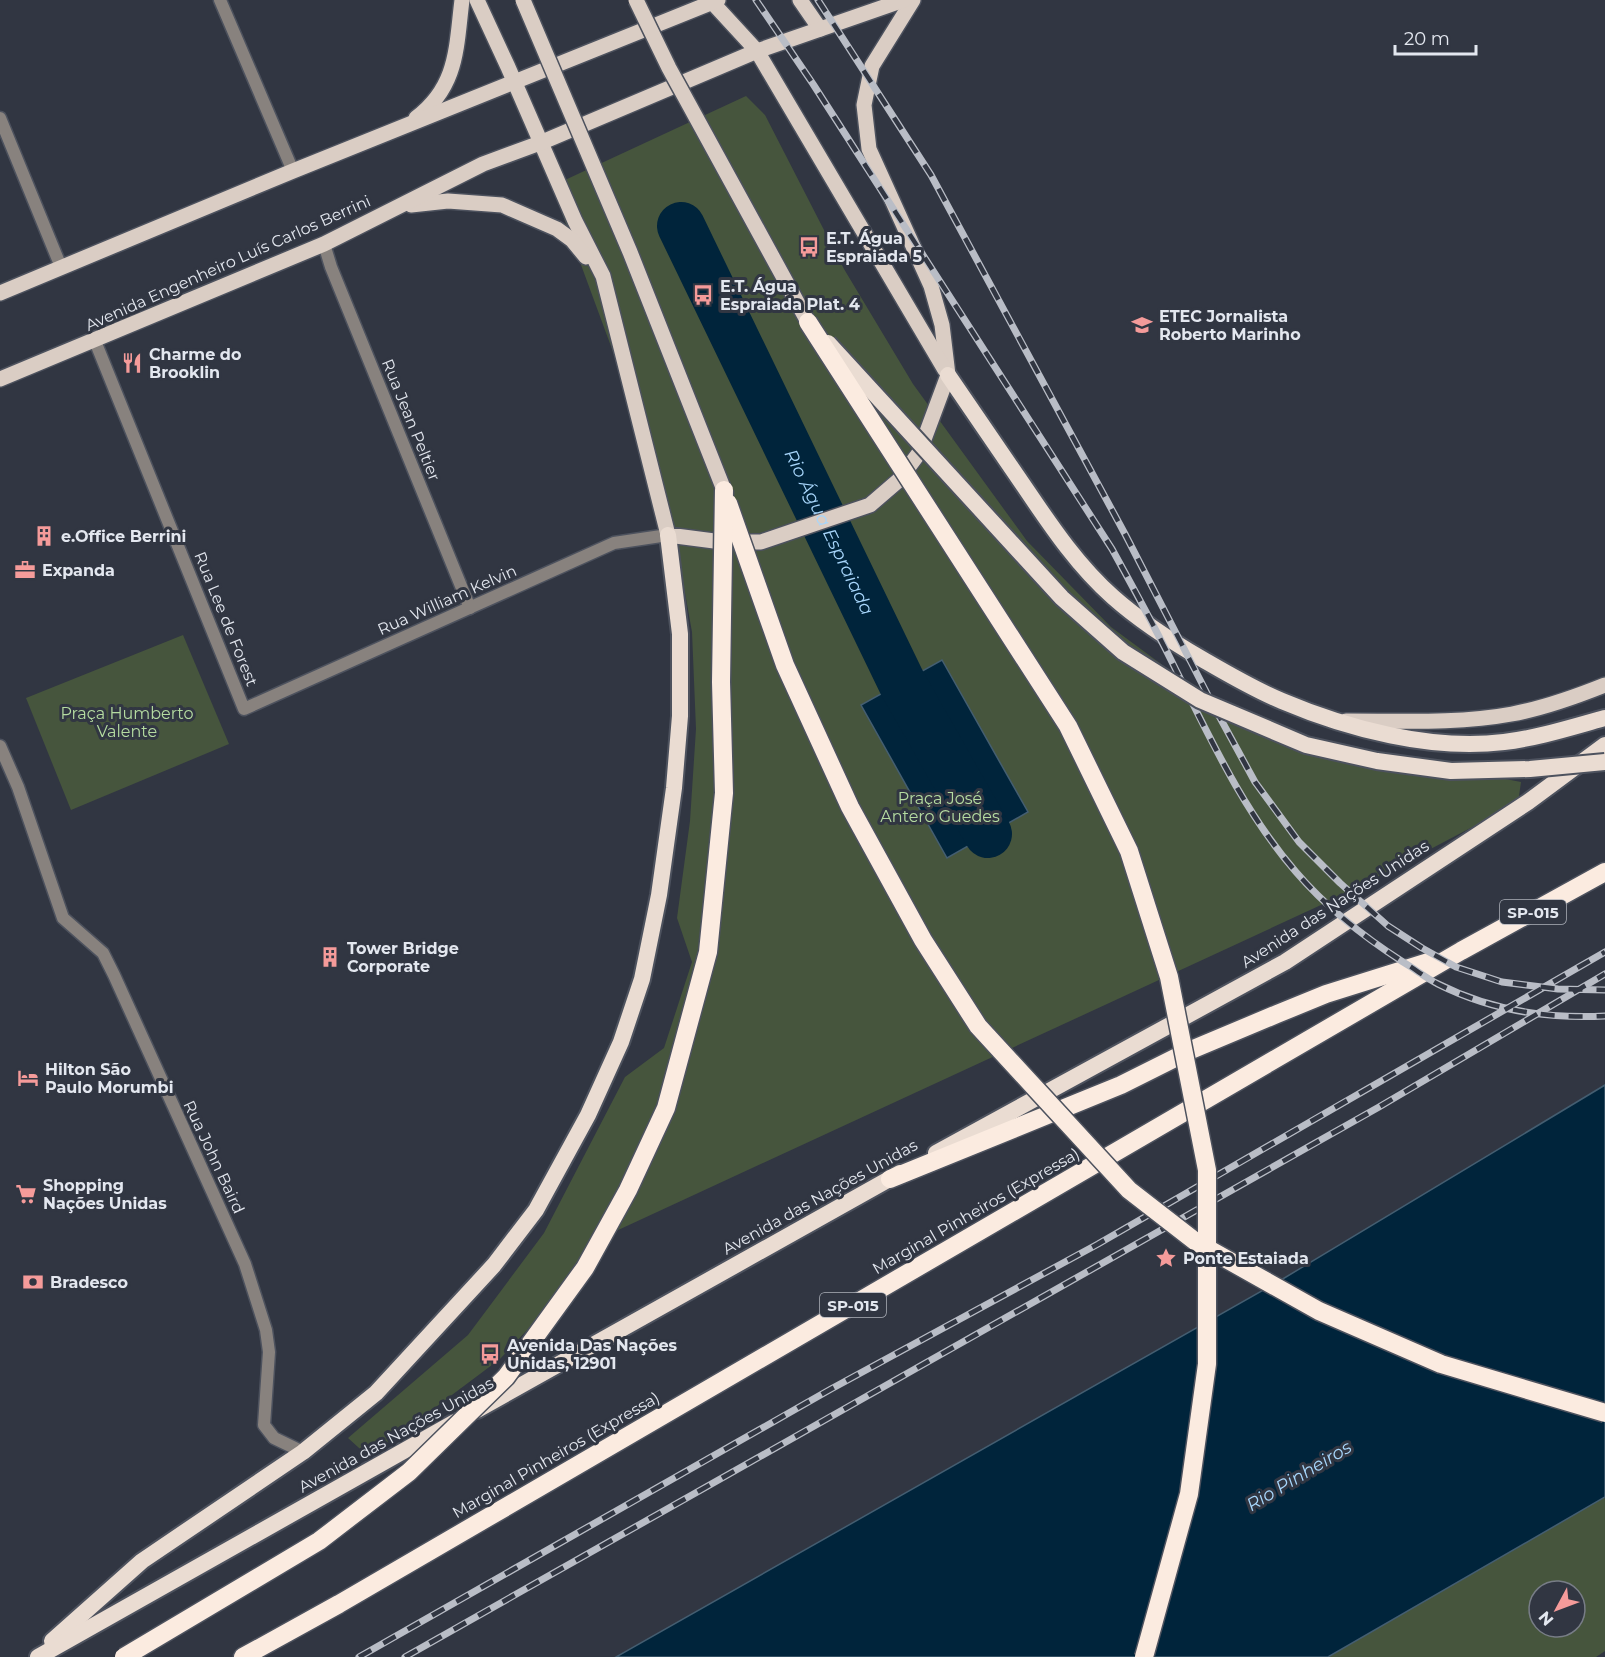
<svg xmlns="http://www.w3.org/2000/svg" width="1605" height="1657" viewBox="0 0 1605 1657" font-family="Montserrat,sans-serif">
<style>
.green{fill:#46553d;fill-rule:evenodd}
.water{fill:#00243b;stroke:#445e71;stroke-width:1.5}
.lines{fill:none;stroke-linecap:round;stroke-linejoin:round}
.river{stroke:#00243b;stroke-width:48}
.minor-casing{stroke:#4d525e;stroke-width:15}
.primary-casing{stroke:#4d525e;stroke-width:18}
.trunk-casing{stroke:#4d525e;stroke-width:20}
.motorway-casing{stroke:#4d525e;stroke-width:21}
.minor{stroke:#88827e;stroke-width:12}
.primary{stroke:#dacdc4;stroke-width:15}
.trunk{stroke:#eadcd2;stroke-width:16}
.motorway{stroke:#fbebe0;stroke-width:18}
.rail-casing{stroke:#b9bdc6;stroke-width:7}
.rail{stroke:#313642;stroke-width:4.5;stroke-dasharray:14;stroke-linecap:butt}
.primary-bridge-casing{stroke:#4d525e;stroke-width:18;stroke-linecap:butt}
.trunk-bridge-casing{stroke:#4d525e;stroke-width:20;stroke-linecap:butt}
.motorway-bridge-casing{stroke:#4d525e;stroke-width:21;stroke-linecap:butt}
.primary-bridge{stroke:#dacdc4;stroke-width:15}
.trunk-bridge{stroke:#eadcd2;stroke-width:16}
.motorway-bridge{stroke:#fbebe0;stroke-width:18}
.labels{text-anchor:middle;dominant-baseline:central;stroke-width:6;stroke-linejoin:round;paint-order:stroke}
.shield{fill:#313642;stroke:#aeb2bb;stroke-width:1.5}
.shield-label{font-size:15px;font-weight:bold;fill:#e3e7ef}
.poi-label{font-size:16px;font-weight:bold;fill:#e3e7ef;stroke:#313642;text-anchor:start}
.street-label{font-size:16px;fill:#e3e7ef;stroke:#313642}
.park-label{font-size:16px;fill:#b5dca1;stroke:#313642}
.water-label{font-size:18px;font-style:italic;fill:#a7d6fb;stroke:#313642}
</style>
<rect width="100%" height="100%" fill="#313642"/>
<!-- green -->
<g class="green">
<path d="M 746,96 L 765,115 L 844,269 L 913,384 L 1027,541 L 1111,627 L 1176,675 L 1250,716 L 1346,748 L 1521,782 L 1518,803 L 1347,893 L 588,1244 L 558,1297 L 500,1359 L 369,1457 L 348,1438 L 468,1335 L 544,1233 L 625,1077 L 664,1048 L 692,962 L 677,918 L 690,821 L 696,729 L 692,632 L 669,504 L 552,186 Z"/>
<path d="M 183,635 L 229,744 L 71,810 L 26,698 Z"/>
<path d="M 1605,1497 L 1605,1651 L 1596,1657 L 1328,1657 ZM 1539,1591 L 1575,1591 L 1575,1627 L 1539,1627 Z"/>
</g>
<!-- water -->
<g class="water">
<path d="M 942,660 L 1028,812 L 947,858 L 861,705 Z"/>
<path d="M 1605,1085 L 1605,1497 L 1328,1657 L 616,1657 L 1281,1280 Z"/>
</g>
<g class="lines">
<!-- river -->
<path class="river" id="s1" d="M 681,226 L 902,683 L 988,834"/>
<!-- minor casing -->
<g class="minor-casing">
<g id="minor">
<path d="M 220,0 L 293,171"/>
<path d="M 0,118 L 61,267"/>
<path d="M 324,244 L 331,267 L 470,608"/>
<path d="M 95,341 L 244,709 L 614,543 L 668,535"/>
<path d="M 0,746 L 18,787 L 63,918 L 103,953 L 114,975 L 245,1264 L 266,1330 L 269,1352 L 264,1425 L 274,1438 L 303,1452"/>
</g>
</g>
<!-- primary casing -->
<g class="primary-casing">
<g id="primary">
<path d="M 477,0 L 508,67 L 575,221 L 603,276 L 668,535 L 722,542 L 761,542 L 870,505 L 899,480 L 919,453 L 948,375 L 942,325 L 931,286 L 869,149 L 864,105 L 872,66 L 913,0"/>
<path d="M 710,0 L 757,51 L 945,370"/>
<path d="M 800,0 L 820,29"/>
<path d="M 416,118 C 458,86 456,48 462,0"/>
<path d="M 411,205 L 448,201 L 502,205 L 557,229 L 572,240 L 586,257"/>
<path d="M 0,293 L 293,171 L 718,0"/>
<path d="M 0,379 L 324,244 L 483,164 L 540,143 L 757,51 L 904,0"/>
<path d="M 1346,721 C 1402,721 1458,724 1512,714 C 1545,708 1575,697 1605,685"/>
</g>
</g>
<!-- trunk casing -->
<g class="trunk-casing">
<g id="trunk">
<path d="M 948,375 C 975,414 1001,453 1028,492 C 1053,529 1079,567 1113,597 C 1140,621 1171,641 1202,659 C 1228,674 1255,690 1282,701 C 1348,729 1432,751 1504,742 C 1538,738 1572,727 1605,718"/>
<path d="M 936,1153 L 1285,962 L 1528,802 L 1605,745"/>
<path d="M 477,1410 L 900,1173"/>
<path d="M 52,1641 L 142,1561 L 303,1452 L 376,1393 L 494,1265 L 536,1210 L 588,1115 L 621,1042 L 642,979 L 659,895 L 674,788 L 680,716 L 680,634 L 668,535"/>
<path d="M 38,1657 L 455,1422"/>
</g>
</g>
<!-- motorway casing -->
<g class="motorway-casing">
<g id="motorway">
<path d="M 890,1179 L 1121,1085 L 1191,1050 L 1277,1014 L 1326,994 L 1428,962"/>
<path d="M 243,1657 L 339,1604 L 1461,951 L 1605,872"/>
</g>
</g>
<!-- minor -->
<use href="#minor" class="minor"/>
<!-- primary -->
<use href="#primary" class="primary"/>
<!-- trunk -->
<use href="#trunk" class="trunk"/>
<!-- motorway -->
<use href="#motorway" class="motorway"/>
<!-- rail casing -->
<g class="rail-casing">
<g id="rail">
<path d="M 756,0 L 813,84 L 1112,549 C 1134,589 1156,629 1176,670 C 1211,740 1244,812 1296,872 C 1326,907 1364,937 1403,962 C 1415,969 1426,978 1438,984 C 1490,1010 1548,1019 1605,1016"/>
<path d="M 818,0 L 931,175 L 1125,534 L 1212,703 L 1255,782 L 1299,842 L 1340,883 L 1388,926 L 1422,948 L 1456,967 L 1502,982 L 1558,989 L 1605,990"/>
<path d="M 359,1657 L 831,1389 L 1098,1244 L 1605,952"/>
<path d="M 405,1657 L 1379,1107 L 1605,974"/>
</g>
</g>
<!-- rail -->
<use href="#rail" class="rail"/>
<!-- primary-bridge casing -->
<g class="primary-bridge-casing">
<g id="primary-bridge">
<path d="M 523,0 L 630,252 L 724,490"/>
<path d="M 636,0 L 669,68 L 808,322"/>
</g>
</g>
<!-- trunk-bridge casing -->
<g class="trunk-bridge-casing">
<path id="trunk-bridge" d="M 828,343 L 1062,598 L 1123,652 L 1200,700 L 1306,745 L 1377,761 L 1451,771 L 1530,769 L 1605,762"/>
</g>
<!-- motorway-bridge casing -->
<g class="motorway-bridge-casing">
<g id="motorway-bridge">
<path d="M 808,322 L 1068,726 L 1129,851 L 1169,977 L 1207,1170 L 1207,1364 L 1189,1494 L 1144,1657"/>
<path d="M 728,503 L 785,665 L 850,807 L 923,940 L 978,1026 L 1129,1190 L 1196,1242 L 1319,1311 L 1441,1364 L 1605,1413"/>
<path d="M 124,1657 L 319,1541 L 409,1472 L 506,1377 L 585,1268 L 628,1190 L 666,1108 L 708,952 L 724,793 L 721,682 L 724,490"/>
</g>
</g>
<!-- primary-bridge -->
<use href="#primary-bridge" class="primary-bridge"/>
<!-- trunk-bridge -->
<use href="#trunk-bridge" class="trunk-bridge"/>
<!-- motorway-bridge -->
<use href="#motorway-bridge" class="motorway-bridge"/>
</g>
<!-- icons -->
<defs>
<g id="bus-bare" transform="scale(1.62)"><path d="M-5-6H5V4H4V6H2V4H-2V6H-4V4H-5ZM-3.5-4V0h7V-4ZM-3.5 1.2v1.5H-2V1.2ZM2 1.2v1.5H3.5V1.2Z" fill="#f59b9a" stroke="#313642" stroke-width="2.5" paint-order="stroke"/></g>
<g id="university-bare" transform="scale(1.62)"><path d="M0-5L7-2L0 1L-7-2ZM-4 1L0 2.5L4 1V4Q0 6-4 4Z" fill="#f59b9a" stroke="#313642" stroke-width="2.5" paint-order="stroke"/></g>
<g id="restaurant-bare" transform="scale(1.62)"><path d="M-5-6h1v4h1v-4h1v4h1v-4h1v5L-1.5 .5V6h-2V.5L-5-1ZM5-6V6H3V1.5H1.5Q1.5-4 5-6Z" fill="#f59b9a" stroke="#313642" stroke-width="2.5" paint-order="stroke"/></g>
<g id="building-bare" transform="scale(1.62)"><path d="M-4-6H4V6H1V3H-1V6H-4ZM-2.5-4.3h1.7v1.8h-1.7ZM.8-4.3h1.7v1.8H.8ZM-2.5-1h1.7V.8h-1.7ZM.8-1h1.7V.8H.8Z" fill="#f59b9a" stroke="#313642" stroke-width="2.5" paint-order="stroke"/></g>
<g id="office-bare" transform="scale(1.62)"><path d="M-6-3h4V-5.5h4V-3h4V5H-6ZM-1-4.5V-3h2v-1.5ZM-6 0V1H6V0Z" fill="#f59b9a" stroke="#313642" stroke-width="2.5" paint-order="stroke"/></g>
<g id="hotel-bare" transform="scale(1.62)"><path d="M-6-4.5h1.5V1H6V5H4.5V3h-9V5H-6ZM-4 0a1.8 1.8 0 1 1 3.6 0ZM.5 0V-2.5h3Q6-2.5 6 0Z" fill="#f59b9a" stroke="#313642" stroke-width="2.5" paint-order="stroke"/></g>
<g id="supermarket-bare" transform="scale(1.62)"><path d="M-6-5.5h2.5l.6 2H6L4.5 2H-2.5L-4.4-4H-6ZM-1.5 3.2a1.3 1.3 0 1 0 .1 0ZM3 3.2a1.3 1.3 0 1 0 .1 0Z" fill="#f59b9a" stroke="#313642" stroke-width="2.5" paint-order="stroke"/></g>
<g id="sight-bare" transform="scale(1.62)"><path d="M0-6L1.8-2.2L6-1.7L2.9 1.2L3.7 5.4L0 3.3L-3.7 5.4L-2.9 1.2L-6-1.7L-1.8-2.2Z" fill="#f59b9a" stroke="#313642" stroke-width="2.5" paint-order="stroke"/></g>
<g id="bank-bare" transform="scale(1.62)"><path d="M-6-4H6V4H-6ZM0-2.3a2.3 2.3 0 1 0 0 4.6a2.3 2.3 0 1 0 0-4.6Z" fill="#f59b9a" stroke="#313642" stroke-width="2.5" paint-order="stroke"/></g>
</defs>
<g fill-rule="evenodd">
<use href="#bus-bare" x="809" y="247"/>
<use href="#bus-bare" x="703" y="295"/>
<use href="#university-bare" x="1142" y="325"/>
<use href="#restaurant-bare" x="132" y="363"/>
<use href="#building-bare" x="44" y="536"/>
<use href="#office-bare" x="25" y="570"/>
<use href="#building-bare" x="330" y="957"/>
<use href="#hotel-bare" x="28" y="1078"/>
<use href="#supermarket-bare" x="26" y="1194"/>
<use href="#sight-bare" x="1166" y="1258"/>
<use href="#bank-bare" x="33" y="1282"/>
<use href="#bus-bare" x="490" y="1354"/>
</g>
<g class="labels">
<!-- shield labels -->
<g class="shield">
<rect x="1500" y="900" width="66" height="24" rx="4.5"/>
<rect x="820" y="1293" width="66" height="24" rx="4.5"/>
</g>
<g class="shield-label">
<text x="1533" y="912">SP-015</text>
<text x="853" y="1305">SP-015</text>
</g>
<!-- poi labels -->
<g class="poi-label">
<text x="826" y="238">E.T. Água<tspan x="826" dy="18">Espraiada 5</tspan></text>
<text x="720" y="286">E.T. Água<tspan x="720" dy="18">Espraiada Plat. 4</tspan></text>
<text x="1159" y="316">ETEC Jornalista<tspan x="1159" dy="18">Roberto Marinho</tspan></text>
<text x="149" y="354">Charme do<tspan x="149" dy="18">Brooklin</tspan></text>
<text x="61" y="536">e.Office Berrini</text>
<text x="42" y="570">Expanda</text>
<text x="347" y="948">Tower Bridge<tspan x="347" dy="18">Corporate</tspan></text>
<text x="45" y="1069">Hilton São<tspan x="45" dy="18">Paulo Morumbi</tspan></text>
<text x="43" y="1185">Shopping<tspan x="43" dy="18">Nações Unidas</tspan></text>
<text x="1183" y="1258">Ponte Estaiada</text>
<text x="50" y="1282">Bradesco</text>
<text x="507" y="1345">Avenida Das Nações<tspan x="507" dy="18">Unidas, 12901</tspan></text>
</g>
<!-- street labels -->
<g class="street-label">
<text transform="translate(228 263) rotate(-24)">Avenida Engenheiro Luís Carlos Berrini</text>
<text transform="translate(411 420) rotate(68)">Rua Jean Peltier</text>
<text transform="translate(447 600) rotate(-24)">Rua William Kelvin</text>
<text transform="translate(226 619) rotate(68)">Rua Lee de Forest</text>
<text transform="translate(1335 904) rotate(-33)">Avenida das Nações Unidas</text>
<text transform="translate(214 1157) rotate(65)">Rua John Baird</text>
<text transform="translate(820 1197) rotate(-29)">Avenida das Nações Unidas</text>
<text transform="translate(976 1211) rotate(-30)">Marginal Pinheiros (Expressa)</text>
<text transform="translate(396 1435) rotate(-29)">Avenida das Nações Unidas</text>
<text transform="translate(556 1455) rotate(-30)">Marginal Pinheiros (Expressa)</text>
</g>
<!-- park labels -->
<g class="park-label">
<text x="127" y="713">Praça Humberto<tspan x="127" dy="18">Valente</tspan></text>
<text x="940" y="798">Praça José<tspan x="940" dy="18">Antero Guedes</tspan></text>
</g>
<!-- water labels -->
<g class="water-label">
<text stroke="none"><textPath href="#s1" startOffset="340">Rio Água Espraiada</textPath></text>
<text transform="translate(1299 1476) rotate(-31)">Rio Pinheiros</text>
</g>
</g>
<!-- north arrow -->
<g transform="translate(1557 1609) rotate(229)"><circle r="28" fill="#313642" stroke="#787d87" stroke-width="1.5"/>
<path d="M0-4.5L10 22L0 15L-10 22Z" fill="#f59b9a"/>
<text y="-9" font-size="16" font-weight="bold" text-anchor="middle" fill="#e3e7ef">N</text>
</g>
<!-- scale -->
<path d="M1395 45v9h81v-9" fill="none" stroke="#e3e7ef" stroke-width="3"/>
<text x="1404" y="45" font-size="18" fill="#e3e7ef" stroke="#313642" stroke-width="4.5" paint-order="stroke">20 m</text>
</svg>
